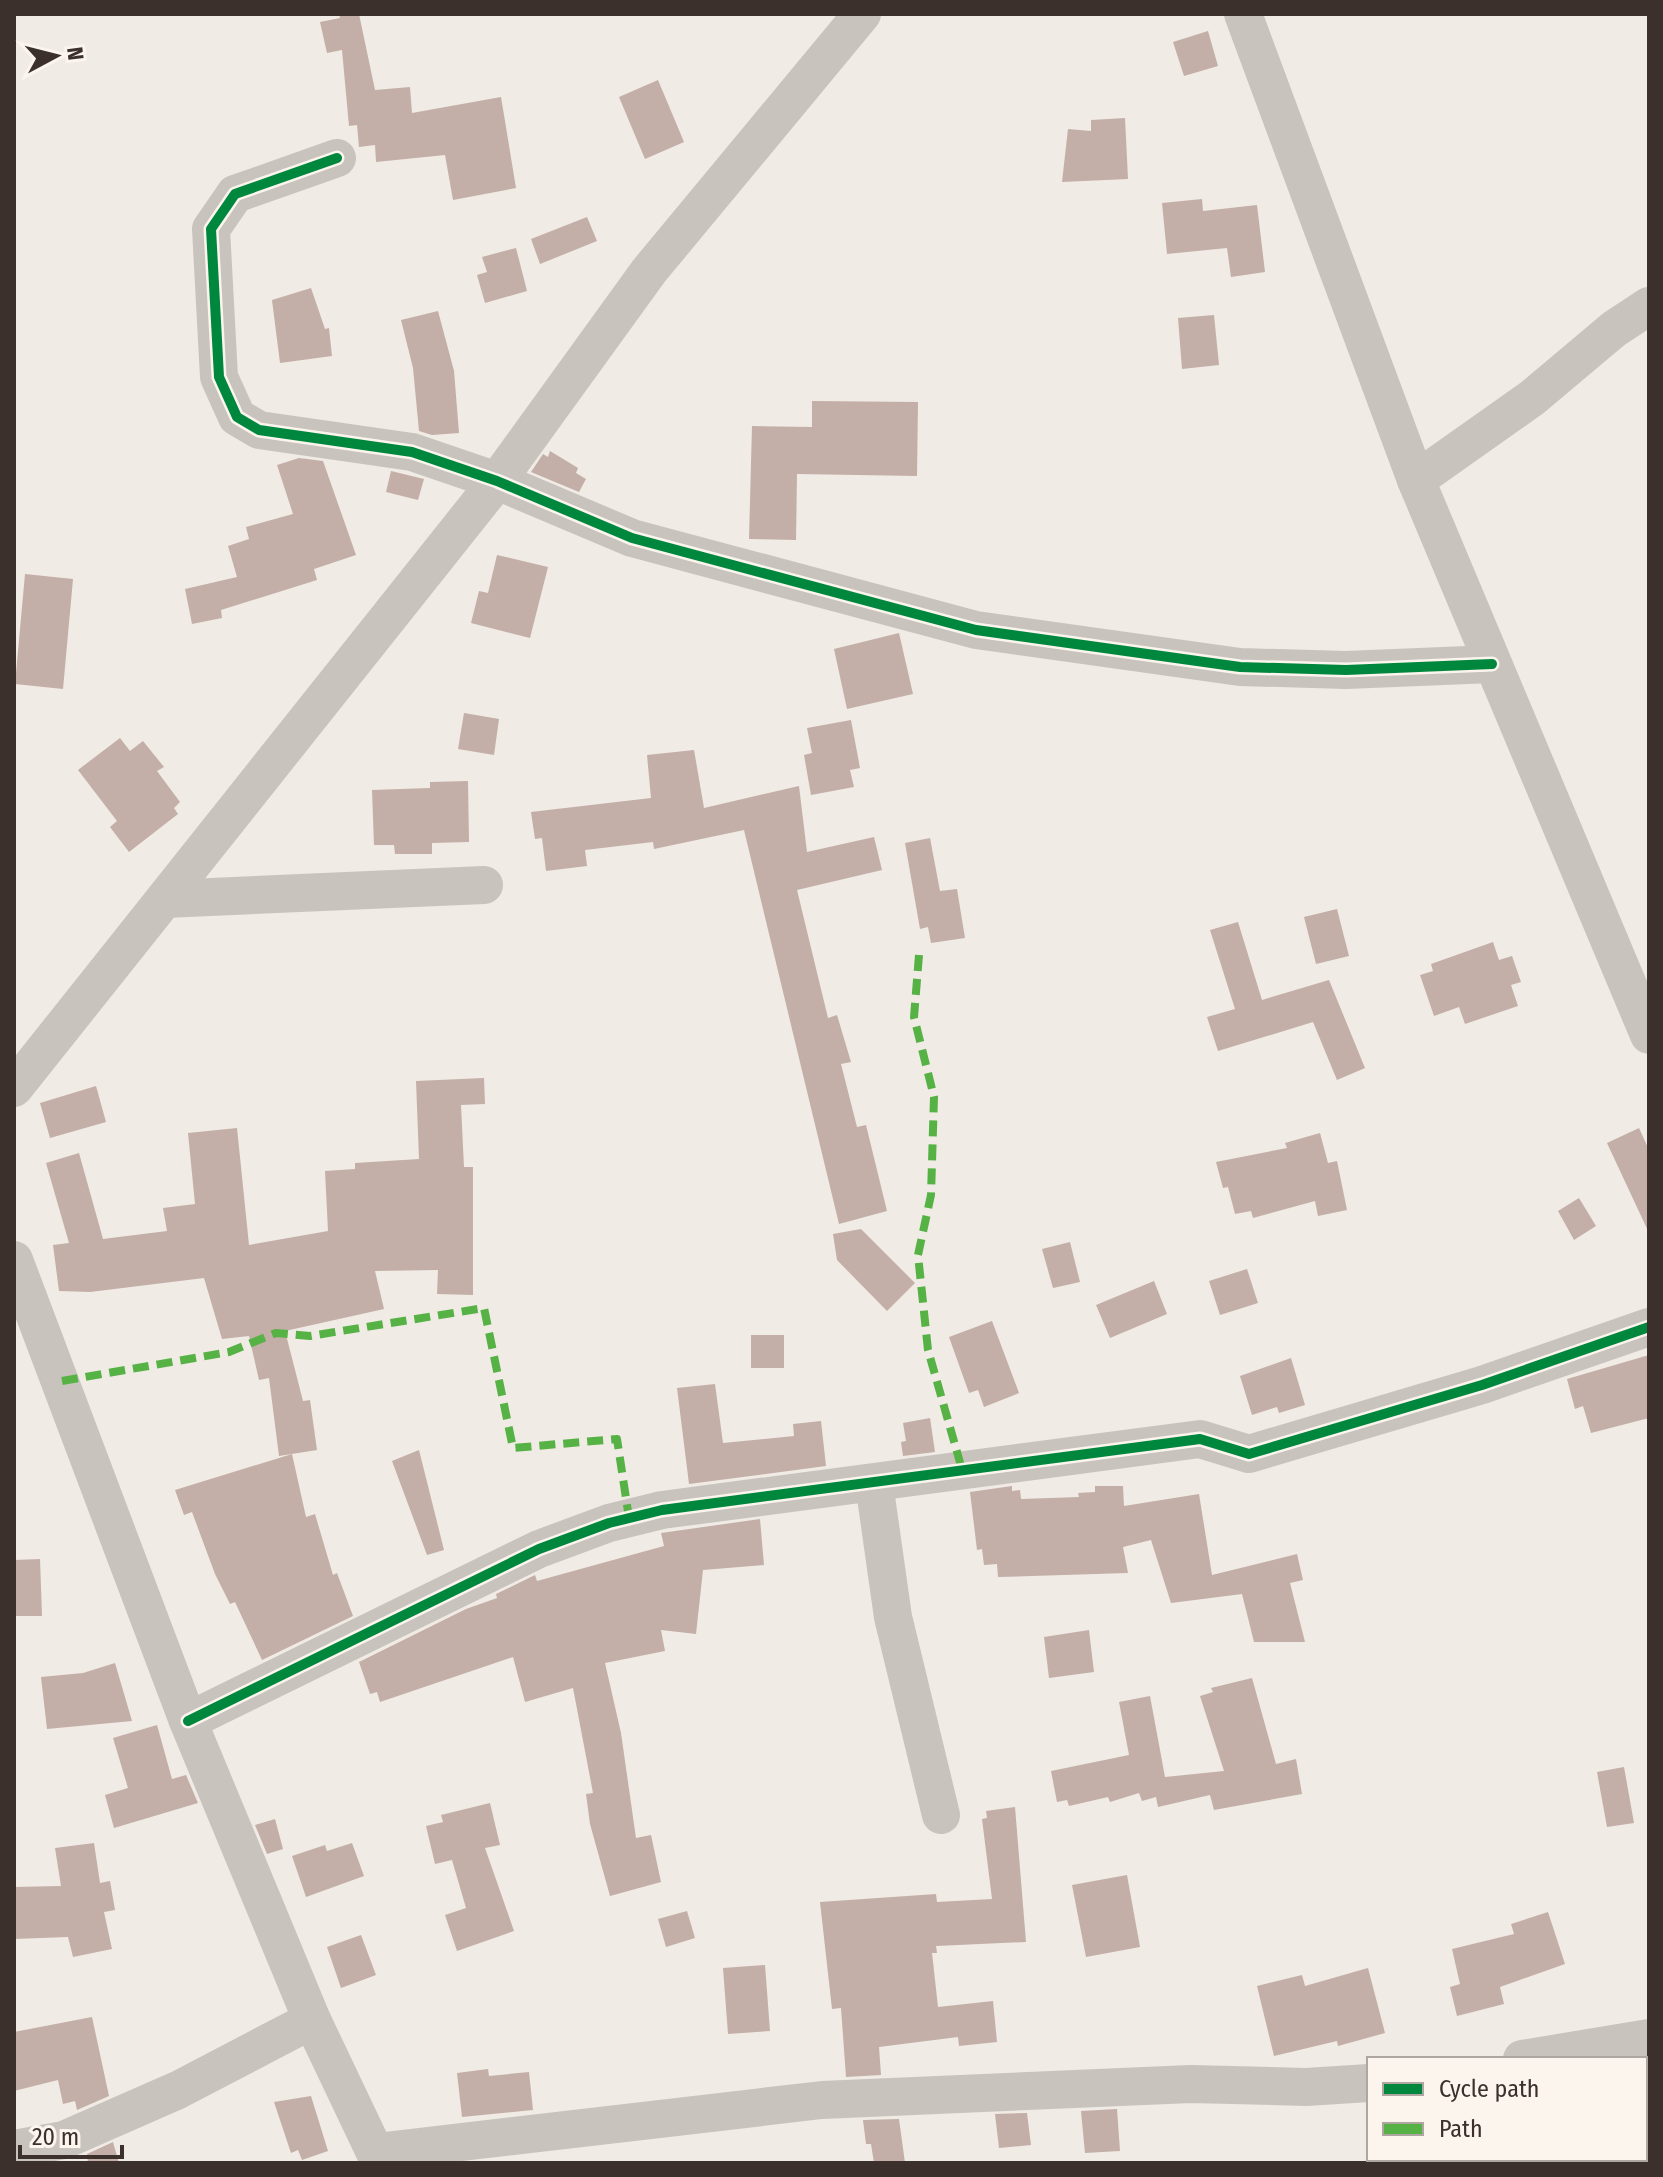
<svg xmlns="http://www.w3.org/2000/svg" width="1663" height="2177" viewBox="0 0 1663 2177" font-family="'Fira Sans Condensed',sans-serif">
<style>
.building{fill:#c3afa7}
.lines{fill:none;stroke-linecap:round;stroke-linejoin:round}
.minor{stroke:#c9c3be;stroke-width:38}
.quiet{stroke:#57b246;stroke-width:8;stroke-dasharray:16 8;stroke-linecap:butt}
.cycleway-casing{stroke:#fbf5ee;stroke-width:15}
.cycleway{stroke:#00873e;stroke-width:10}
</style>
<rect width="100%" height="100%" fill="#f0ebe5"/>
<!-- building -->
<g class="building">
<path d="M 339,14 L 359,14 L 375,90 L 410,87 L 412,113 L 501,97 L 516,188 L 453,200 L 445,155 L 376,162 L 375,145 L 359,147 L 357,125 L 349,126 L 342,50 L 327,53 L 320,22 L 340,18 Z"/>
<path d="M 1208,31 L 1218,66 L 1184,76 L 1173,42 Z"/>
<path d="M 658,80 L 684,142 L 645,159 L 619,97 Z"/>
<path d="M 1125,118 L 1128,179 L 1062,182 L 1068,129 L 1091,131 L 1091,120 Z"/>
<path d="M 1202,199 L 1203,211 L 1257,205 L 1265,272 L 1231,277 L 1227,248 L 1167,254 L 1162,203 Z"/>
<path d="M 587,217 L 597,241 L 540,264 L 531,239 Z"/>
<path d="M 516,248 L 527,291 L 485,303 L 477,275 L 487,272 L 482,257 Z"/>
<path d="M 311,288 L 325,329 L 329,328 L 332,356 L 280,363 L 272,300 Z"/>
<path d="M 438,311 L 454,371 L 459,433 L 432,435 L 419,431 L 413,368 L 401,320 Z"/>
<path d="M 1214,315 L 1219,365 L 1182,369 L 1178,318 Z"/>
<path d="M 812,401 L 918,402 L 917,476 L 797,474 L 796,540 L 749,539 L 752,426 L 812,427 Z"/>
<path d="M 550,451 L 578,468 L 576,473 L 586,479 L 579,492 L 531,472 L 543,454 L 548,457 Z"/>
<path d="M 299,458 L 323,461 L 356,555 L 314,569 L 317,580 L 221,610 L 222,618 L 192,624 L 185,589 L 237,577 L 228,546 L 249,539 L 246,527 L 293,514 L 277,465 Z"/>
<path d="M 391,471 L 424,479 L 418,500 L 386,492 Z"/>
<path d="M 497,555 L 548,567 L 530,638 L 471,623 L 479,591 L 488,593 Z"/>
<path d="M 25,574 L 73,579 L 63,689 L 15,684 Z"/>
<path d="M 899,633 L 913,694 L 847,709 L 834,649 Z"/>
<path d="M 464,713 L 499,719 L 494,755 L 458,749 Z"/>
<path d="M 851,720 L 860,768 L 850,770 L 854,787 L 811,795 L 804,755 L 812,753 L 807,728 Z"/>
<path d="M 120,738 L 130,751 L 143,741 L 164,767 L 157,771 L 180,802 L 174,808 L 178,814 L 129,852 L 110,827 L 117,821 L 78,770 Z"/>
<path d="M 694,750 L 704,808 L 799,786 L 807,852 L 874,837 L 882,870 L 797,890 L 828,1018 L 837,1015 L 851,1062 L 841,1064 L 857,1127 L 866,1125 L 887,1211 L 839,1224 L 744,830 L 654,849 L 653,842 L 585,850 L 587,866 L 546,871 L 542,838 L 535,839 L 531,812 L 651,798 L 647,755 Z"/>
<path d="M 468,781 L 469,842 L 432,843 L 432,854 L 395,854 L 394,845 L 374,845 L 372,790 L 430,788 L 430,782 Z"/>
<path d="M 930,838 L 940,891 L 957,889 L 965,938 L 931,943 L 928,927 L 920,929 L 905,843 Z"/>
<path d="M 1337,909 L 1349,956 L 1316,964 L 1304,917 Z"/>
<path d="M 1238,922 L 1262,1000 L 1329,980 L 1365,1068 L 1337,1080 L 1313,1022 L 1218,1051 L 1207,1017 L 1235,1009 L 1210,930 Z"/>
<path d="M 1493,942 L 1499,960 L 1512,956 L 1521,982 L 1511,985 L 1518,1006 L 1465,1024 L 1459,1007 L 1434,1016 L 1420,975 L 1433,971 L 1431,964 Z"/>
<path d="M 484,1078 L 485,1104 L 461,1105 L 464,1167 L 473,1167 L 473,1295 L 437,1294 L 438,1270 L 375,1271 L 384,1309 L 285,1331 L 303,1401 L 310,1400 L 317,1450 L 279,1456 L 269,1378 L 259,1380 L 249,1336 L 222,1339 L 204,1278 L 90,1292 L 59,1291 L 53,1245 L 69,1243 L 46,1163 L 79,1153 L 103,1239 L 167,1231 L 163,1208 L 195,1204 L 188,1133 L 237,1128 L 249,1245 L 328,1231 L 325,1171 L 355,1169 L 355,1163 L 419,1159 L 416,1081 Z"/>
<path d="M 96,1086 L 106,1122 L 50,1138 L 40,1103 Z"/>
<path d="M 1639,1128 L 1649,1150 L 1649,1233 L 1607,1143 Z"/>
<path d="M 1320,1133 L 1328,1163 L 1337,1161 L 1347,1210 L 1318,1216 L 1315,1201 L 1253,1218 L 1251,1211 L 1235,1214 L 1228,1187 L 1223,1188 L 1216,1162 L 1287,1148 L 1285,1143 Z"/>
<path d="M 1579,1198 L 1596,1226 L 1574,1240 L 1558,1211 Z"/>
<path d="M 861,1229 L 915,1283 L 887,1311 L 837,1260 L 833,1234 Z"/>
<path d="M 1070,1242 L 1080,1282 L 1053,1288 L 1042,1249 Z"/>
<path d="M 1247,1269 L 1258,1303 L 1220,1315 L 1209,1281 Z"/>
<path d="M 1154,1281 L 1167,1314 L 1110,1338 L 1096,1305 Z"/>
<path d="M 992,1321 L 1019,1393 L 984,1407 L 978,1390 L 969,1393 L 949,1337 Z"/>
<rect x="751" y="1335" width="33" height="33"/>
<path d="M 1649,1355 L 1649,1418 L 1591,1433 L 1583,1406 L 1575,1409 L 1567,1379 Z"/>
<path d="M 1291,1358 L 1305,1405 L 1279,1413 L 1277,1407 L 1252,1415 L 1240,1376 Z"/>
<path d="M 715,1384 L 723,1443 L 794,1436 L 793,1424 L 821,1421 L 826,1466 L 689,1484 L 677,1388 Z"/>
<path d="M 930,1418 L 935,1452 L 903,1456 L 901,1442 L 906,1441 L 903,1423 Z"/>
<path d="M 419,1450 L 444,1550 L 427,1555 L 392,1461 Z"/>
<path d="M 292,1454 L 306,1517 L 315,1514 L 333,1575 L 337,1573 L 353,1616 L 262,1660 L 235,1602 L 230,1604 L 215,1574 L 192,1512 L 184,1515 L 175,1490 Z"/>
<path d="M 1012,1486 L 1012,1491 L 1020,1490 L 1021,1499 L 1079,1497 L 1078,1493 L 1095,1492 L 1095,1486 L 1123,1486 L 1124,1506 L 1199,1494 L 1212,1575 L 1297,1554 L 1303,1580 L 1290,1583 L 1305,1642 L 1254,1642 L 1242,1594 L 1171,1603 L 1151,1540 L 1123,1547 L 1128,1573 L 998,1577 L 997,1564 L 984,1565 L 982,1549 L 977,1550 L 970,1492 Z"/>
<path d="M 760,1519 L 764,1565 L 703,1570 L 696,1634 L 661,1630 L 665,1651 L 605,1663 L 621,1733 L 636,1838 L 651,1835 L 661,1882 L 610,1896 L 590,1824 L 586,1794 L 593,1793 L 573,1688 L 525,1702 L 513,1657 L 380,1702 L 377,1692 L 370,1694 L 359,1662 L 466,1609 L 497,1598 L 496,1594 L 535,1575 L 537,1581 L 664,1546 L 661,1533 Z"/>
<path d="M 40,1559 L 42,1616 L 14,1616 L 14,1560 Z"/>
<path d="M 1089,1630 L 1094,1672 L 1049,1678 L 1044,1637 Z"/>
<path d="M 115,1663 L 132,1721 L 47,1729 L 41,1677 L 83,1673 Z"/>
<path d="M 1252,1678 L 1276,1764 L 1296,1759 L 1302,1794 L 1214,1810 L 1210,1795 L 1158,1807 L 1156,1797 L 1142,1801 L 1139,1793 L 1110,1802 L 1108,1797 L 1069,1806 L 1067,1800 L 1057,1802 L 1051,1771 L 1129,1755 L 1119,1702 L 1150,1696 L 1165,1777 L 1224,1771 L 1200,1696 L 1213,1692 L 1211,1688 Z"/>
<path d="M 157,1725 L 172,1779 L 186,1775 L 198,1803 L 114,1828 L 105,1795 L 128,1788 L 113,1738 Z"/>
<path d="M 1624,1767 L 1634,1823 L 1607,1827 L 1597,1772 Z"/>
<path d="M 490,1803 L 500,1845 L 485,1848 L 514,1931 L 457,1951 L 445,1915 L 466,1908 L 452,1860 L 435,1864 L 426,1826 L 443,1822 L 441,1815 Z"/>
<path d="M 1015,1807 L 1026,1942 L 936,1946 L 937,1953 L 932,1953 L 938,2007 L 993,2001 L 997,2042 L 959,2046 L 958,2037 L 879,2047 L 881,2075 L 846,2077 L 841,2008 L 832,2009 L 820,1902 L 936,1894 L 937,1902 L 992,1899 L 982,1819 L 987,1818 L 986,1811 Z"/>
<path d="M 275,1819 L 283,1849 L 267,1854 L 255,1825 Z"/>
<path d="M 94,1843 L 100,1883 L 110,1881 L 115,1910 L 104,1912 L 112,1949 L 73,1957 L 68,1937 L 14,1939 L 14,1887 L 61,1886 L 55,1848 Z"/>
<path d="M 352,1843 L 364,1876 L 306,1897 L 292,1856 L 325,1845 L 327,1851 Z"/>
<path d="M 1127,1875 L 1140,1947 L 1086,1957 L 1072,1885 Z"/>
<path d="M 687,1911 L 695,1938 L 666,1947 L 658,1919 Z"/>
<path d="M 1548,1912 L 1565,1964 L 1500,1987 L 1504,2004 L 1457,2016 L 1450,1987 L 1460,1984 L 1452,1949 L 1514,1934 L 1511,1924 Z"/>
<path d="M 361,1935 L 376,1975 L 341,1988 L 327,1947 Z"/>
<path d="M 765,1965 L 770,2031 L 728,2034 L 723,1968 Z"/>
<path d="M 1368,1968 L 1385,2033 L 1338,2046 L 1337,2041 L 1274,2056 L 1257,1986 L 1302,1975 L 1305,1986 Z"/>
<path d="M 92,2017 L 109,2096 L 77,2110 L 75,2101 L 63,2104 L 58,2080 L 14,2091 L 14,2032 Z"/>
<path d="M 488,2069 L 489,2076 L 529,2072 L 533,2110 L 462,2117 L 457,2073 Z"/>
<path d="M 311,2096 L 328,2151 L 302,2160 L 298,2150 L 291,2153 L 274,2102 Z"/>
<path d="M 1117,2109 L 1120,2151 L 1085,2153 L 1081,2111 Z"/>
<path d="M 1027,2113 L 1031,2145 L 999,2148 L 995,2114 Z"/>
<path d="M 899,2119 L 905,2163 L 874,2163 L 871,2144 L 866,2144 L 863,2120 Z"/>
<path d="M 113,2142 L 119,2163 L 88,2163 L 87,2154 Z"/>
</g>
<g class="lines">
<!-- minor -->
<g class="minor">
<path d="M 1243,14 L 1416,480 L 1649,1035"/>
<path d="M 337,158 L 235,194 L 211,229 L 219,377 L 237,417 L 259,430 L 412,452 L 497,481 L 632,538 L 976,630 L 1240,667 L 1346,670 L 1492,664"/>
<path d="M 1416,480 L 1532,398 L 1614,329 L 1649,306"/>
<path d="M 165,899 L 484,885"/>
<path d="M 14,1088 L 497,481 L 649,271 L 862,14"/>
<path d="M 14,1260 L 188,1721 L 312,2020 L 380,2163"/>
<path d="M 874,1483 L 893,1617 L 941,1815"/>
<path d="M 188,1721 L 539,1549 L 609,1523 L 662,1510 L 1200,1439 L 1249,1454 L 1482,1385 L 1649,1327"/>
<path d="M 1522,2059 L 1649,2038"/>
<path d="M 14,2149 L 64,2140 L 178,2090 L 312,2020"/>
<path d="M 376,2152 L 822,2100 L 1191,2084 L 1306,2087 L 1369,2083"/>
</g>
<!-- quiet -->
<g class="quiet">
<path d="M 919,955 L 914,1017 L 934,1097 L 931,1195 L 918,1255 L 928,1350 L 963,1473"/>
<path d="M 62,1381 L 229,1352 L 276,1333 L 310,1336 L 484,1308 L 513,1448 L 617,1439 L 629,1518"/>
</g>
<!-- cycleway casing -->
<g class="cycleway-casing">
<g id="cycleway">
<path d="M 337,158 L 235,194 L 211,229 L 219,377 L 237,417 L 259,430 L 412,452 L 497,481 L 632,538 L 976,630 L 1240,667 L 1346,670 L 1492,664"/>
<path d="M 188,1721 L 539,1549 L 609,1523 L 662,1510 L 1200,1439 L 1249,1454 L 1482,1385 L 1649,1327"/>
</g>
</g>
<!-- cycleway -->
<use href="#cycleway" class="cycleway"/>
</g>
<!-- border -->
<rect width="1663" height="2177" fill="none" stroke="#3b302b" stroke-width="32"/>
<!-- legend -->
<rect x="1367" y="2057" width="280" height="104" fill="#fbf5ee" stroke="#aea6a0" stroke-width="2"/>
<rect x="1383" y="2083" width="40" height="12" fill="#00873e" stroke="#aea6a0" stroke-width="2"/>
<text x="1439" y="2097" font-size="24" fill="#3b302b">Cycle path</text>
<rect x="1383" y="2123" width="40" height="12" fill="#57b246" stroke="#aea6a0" stroke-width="2"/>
<text x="1439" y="2137" font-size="24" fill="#3b302b">Path</text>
<!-- north arrow -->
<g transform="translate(56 56) rotate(83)" stroke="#fbf5ee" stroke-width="6" paint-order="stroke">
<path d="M0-6L14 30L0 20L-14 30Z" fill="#3b302b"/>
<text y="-12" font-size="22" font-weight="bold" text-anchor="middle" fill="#3b302b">N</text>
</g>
<!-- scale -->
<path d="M20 2145v12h102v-12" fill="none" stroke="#3b302b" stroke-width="4"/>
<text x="32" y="2145" font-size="24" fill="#3b302b" stroke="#fbf5ee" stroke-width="6" paint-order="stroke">20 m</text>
</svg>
